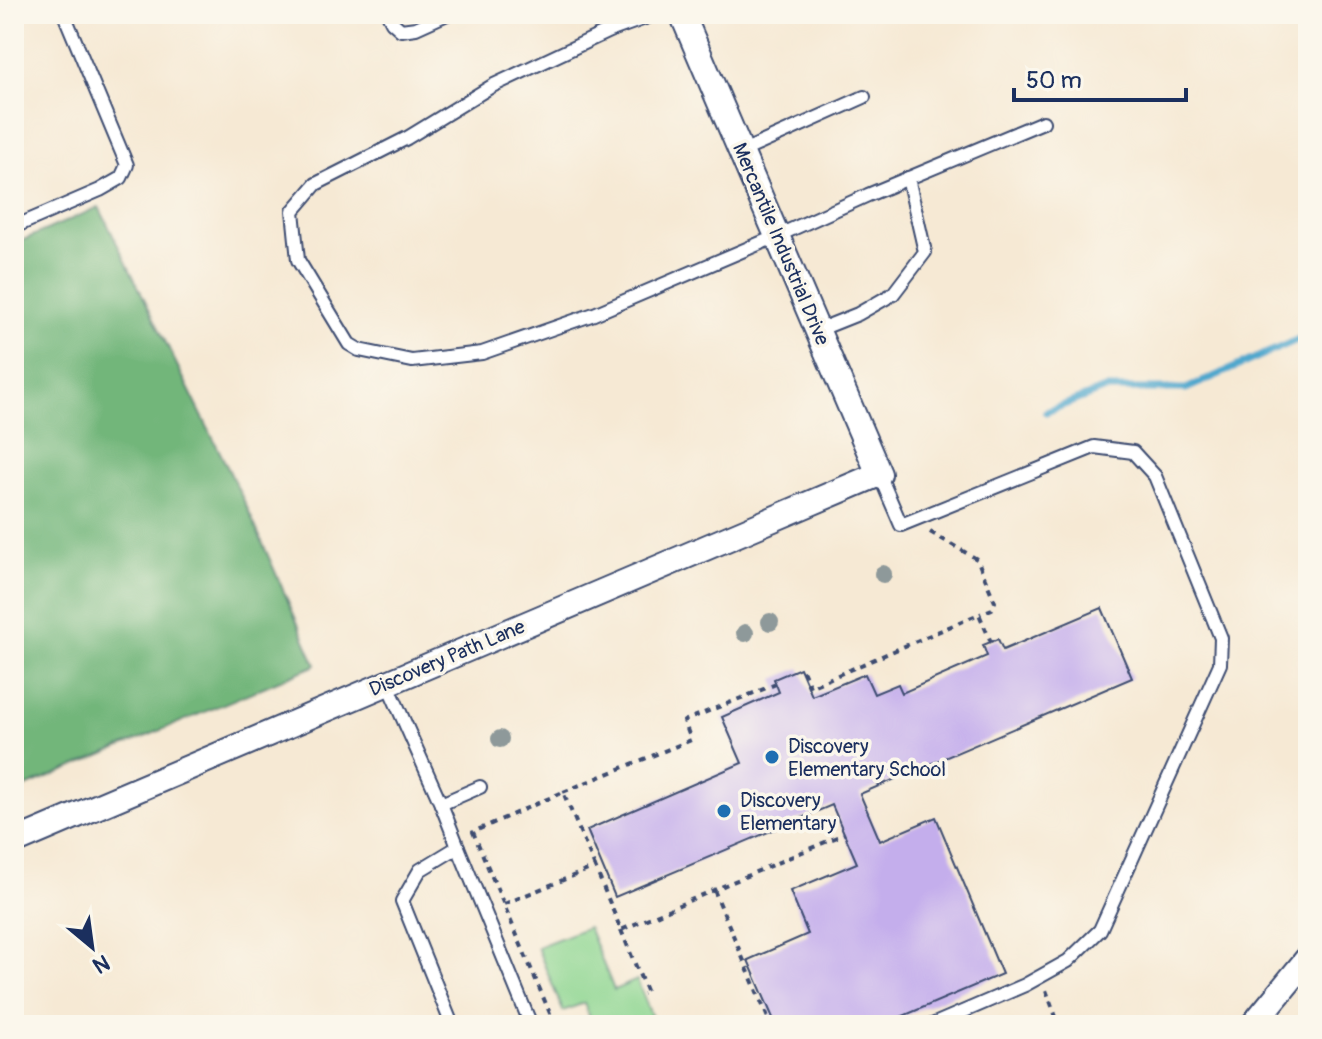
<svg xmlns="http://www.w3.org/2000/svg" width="1322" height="1039" viewBox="0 0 1322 1039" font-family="Pangolin,sans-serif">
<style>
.green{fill:#8dd590;stroke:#548277;stroke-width:2}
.forest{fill:#72b67a;stroke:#46726c;stroke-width:2}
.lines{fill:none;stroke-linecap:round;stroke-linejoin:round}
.stream{stroke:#50a7cd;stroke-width:7}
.building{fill:#c4aeec}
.service-casing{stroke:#3c4b70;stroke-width:16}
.minor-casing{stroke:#3c4b70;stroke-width:28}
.path{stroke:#3c4b70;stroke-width:4;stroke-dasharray:6 6;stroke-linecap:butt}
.service{stroke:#fff;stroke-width:12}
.minor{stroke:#fff;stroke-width:24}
.tree{fill:#8e999a}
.poi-dot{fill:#1f6fb2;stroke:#fbf7ec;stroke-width:3}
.labels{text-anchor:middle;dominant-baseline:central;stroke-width:7;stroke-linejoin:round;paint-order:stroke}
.street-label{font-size:20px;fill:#1b2f5e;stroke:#fbf7ec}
.poi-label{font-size:20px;fill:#1b2f5e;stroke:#fbf7ec;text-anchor:start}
</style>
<rect width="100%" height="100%" fill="#fbf7ec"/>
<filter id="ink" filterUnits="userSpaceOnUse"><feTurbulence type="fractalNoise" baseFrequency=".0125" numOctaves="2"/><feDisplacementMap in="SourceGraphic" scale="16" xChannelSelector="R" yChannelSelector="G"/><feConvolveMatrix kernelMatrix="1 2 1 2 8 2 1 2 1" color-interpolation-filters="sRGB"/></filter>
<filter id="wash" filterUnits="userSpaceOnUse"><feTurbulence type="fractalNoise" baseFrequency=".006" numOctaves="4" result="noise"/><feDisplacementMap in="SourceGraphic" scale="32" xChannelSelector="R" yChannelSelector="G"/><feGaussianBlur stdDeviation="1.8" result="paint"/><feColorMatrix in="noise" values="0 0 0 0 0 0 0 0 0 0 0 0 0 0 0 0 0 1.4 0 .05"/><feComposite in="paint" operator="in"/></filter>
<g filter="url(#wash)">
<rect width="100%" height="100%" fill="#f6e9d4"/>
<!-- green -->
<path class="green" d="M 588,927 L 614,990 L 637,980 L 655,1025 L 593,1025 L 584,1003 L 563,1011 L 537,947 Z"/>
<!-- forest -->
<path class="forest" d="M 99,207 L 245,503 L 316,665 L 14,792 L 14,244 Z"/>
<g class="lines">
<!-- stream -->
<path class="stream" d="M 1046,412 L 1105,389 L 1186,389 L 1308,335"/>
</g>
<g id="blocks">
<!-- building -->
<path class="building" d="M 1102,608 L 1132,678 L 860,794 L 880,841 L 936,817 L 1002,974 L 882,1025 L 776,1025 L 748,960 L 808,934 L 790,891 L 857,863 L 832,805 L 615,897 L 587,830 L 742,763 L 722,717 L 779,692 L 774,679 L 800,668 L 812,696 L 865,674 L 874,694 L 898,684 L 902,693 L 987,656 L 983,645 L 998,639 L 1003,650 Z"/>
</g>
</g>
<g filter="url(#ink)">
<use href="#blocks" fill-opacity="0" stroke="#3c4b70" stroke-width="2"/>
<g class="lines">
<!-- service casing -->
<g class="service-casing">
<g id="service">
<path d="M 388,14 L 392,22 L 401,30 L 416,28 L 447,14"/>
<path d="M 656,14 L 609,31 L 492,86 L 407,138 L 316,184 L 293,211 L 298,260 L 349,344 L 359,350 L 412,361 L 482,353 L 594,314 L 777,236 L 868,195 L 1043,122"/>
<path d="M 741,152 L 864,97"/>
<path d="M 14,227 L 100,190 L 121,178 L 127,165 L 64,14"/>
<path d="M 818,330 L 858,314 L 893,294 L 925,252 L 908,178"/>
<path d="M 879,474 L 901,525 L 1094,447 L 1133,452 L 1155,476 L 1221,638 L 1220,664 L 1100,930 L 1068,961 L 1025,985 L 932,1025"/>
<path d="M 387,683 L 441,804 L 480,787"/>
<path d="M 441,804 L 458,847 L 420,870 L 402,901 L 452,1025"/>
<path d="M 458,847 L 531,1025"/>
</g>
</g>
<!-- minor casing -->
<g class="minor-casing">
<g id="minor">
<path d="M 14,842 L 879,474 L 682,14"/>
<path d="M 1253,1025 L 1308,958"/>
</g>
</g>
<!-- path -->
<g class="path">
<path d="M 930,532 L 977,559 L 995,602 L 992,609 L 980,614"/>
<path d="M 802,673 L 804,672 L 810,687 L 979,614 L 991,642"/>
<path d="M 563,792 L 691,740 L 684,721 L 776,684"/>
<path d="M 714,890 L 771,1025"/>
<path d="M 504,904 L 595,867 L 621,930 L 844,834"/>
<path d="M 621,930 L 647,993 L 643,994"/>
<path d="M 1046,990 L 1059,1025"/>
<path d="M 555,1025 L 473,832 L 563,792 L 595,867"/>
<path d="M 566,1025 L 589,1015"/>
<path d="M 898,1025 L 917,1016"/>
</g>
<!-- service -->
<use href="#service" class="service"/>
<!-- minor -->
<use href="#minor" class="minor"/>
</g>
<!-- trees -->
<g class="tree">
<circle cx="883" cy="574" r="9"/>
<circle cx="770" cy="622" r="9"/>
<circle cx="745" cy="633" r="9"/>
<circle cx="500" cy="739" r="9"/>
</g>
</g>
<!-- markers -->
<g class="poi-dot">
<circle cx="772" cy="757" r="8"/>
<circle cx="724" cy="811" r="8"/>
</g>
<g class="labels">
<!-- street labels -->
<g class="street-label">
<text transform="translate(781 244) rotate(67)">Mercantile Industrial Drive</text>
<text transform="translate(447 658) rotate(-23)">Discovery Path Lane</text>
</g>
<!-- poi labels -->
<g class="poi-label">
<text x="788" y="746">Discovery<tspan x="788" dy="23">Elementary School</tspan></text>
<text x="740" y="800">Discovery<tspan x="740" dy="23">Elementary</tspan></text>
</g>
</g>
<!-- margin -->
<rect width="1322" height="1039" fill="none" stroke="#fbf7ec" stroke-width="48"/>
<!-- north arrow -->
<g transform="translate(92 947) rotate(151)" stroke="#fbf7ec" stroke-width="6" paint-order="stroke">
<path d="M0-6L14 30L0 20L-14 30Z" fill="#1b2f5e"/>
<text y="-12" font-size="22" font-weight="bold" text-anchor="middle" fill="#1b2f5e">N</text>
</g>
<!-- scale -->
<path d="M1014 88v12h172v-12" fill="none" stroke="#1b2f5e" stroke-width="4"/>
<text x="1026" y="88" font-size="24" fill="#1b2f5e" stroke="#fbf7ec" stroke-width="6" paint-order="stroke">50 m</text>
</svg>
